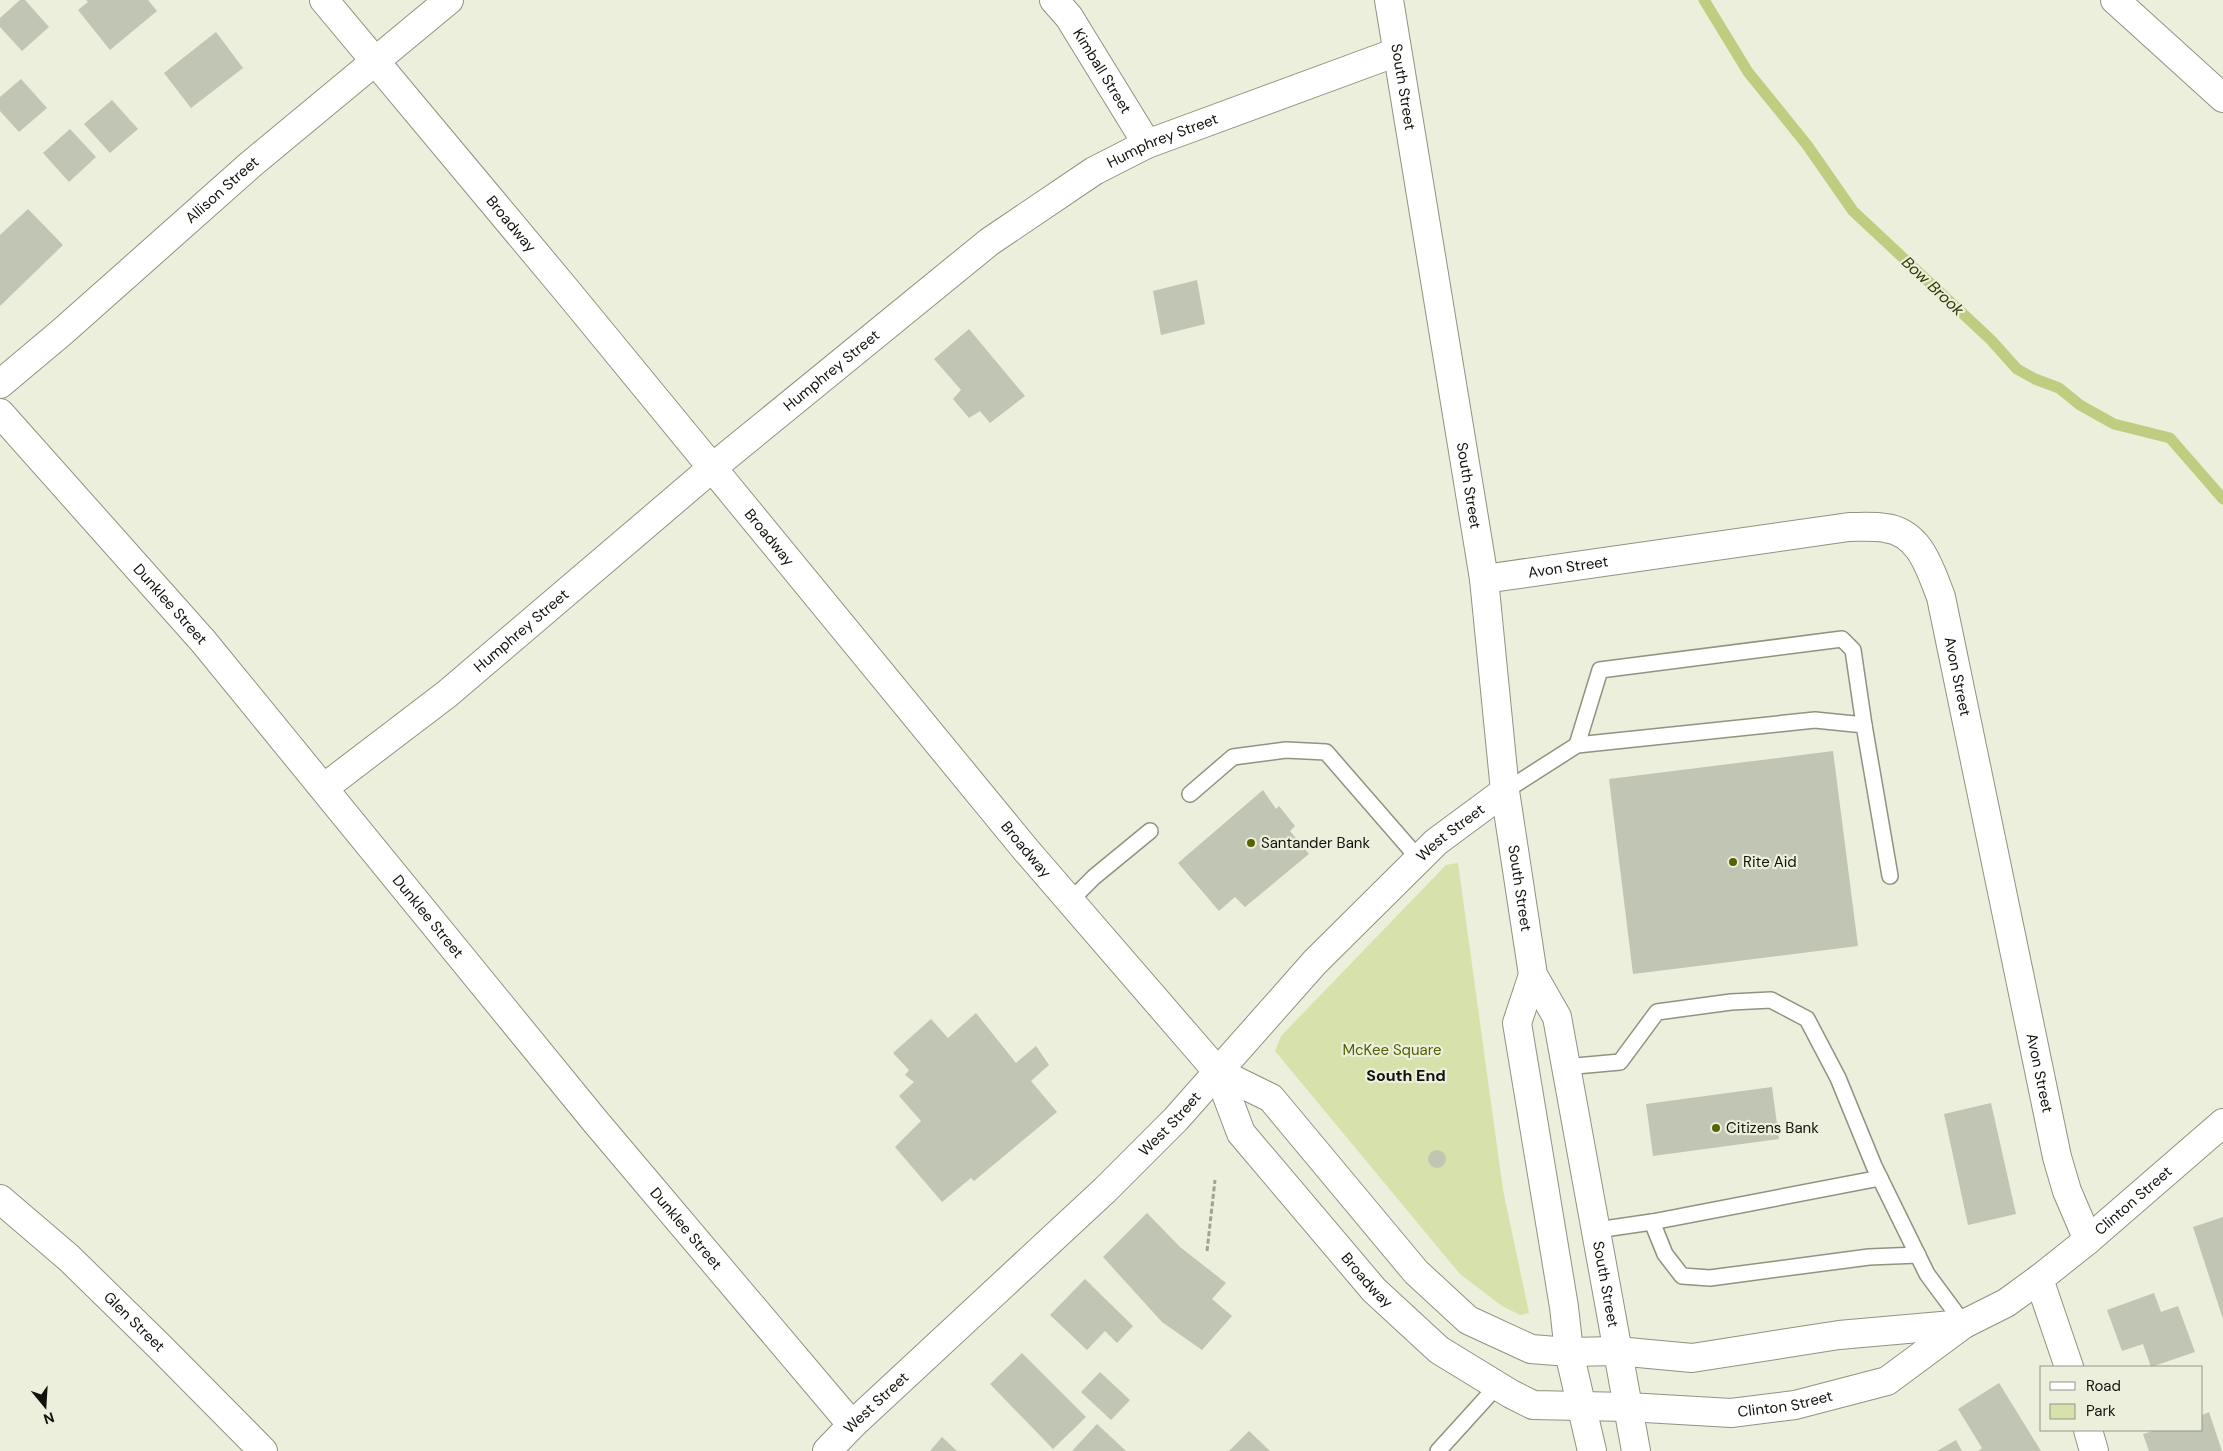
<svg xmlns="http://www.w3.org/2000/svg" width="2223" height="1451" viewBox="0 0 2223 1451" font-family="'DM Sans',sans-serif">
<style>
.green{fill:#d6e1ab}
.lines{fill:none;stroke-linecap:round;stroke-linejoin:round}
.stream{stroke:#bfcd81;stroke-width:11}
.building{fill:#c1c5b3}
.service-casing{stroke:#8f9381;stroke-width:18}
.minor-casing{stroke:#8f9381;stroke-width:30}
.tertiary-casing{stroke:#8f9381;stroke-width:30}
.secondary-casing{stroke:#8f9381;stroke-width:30}
.path{stroke:#9fa294;stroke-width:3;stroke-dasharray:5 2.5;stroke-linecap:butt}
.service{stroke:#fff;stroke-width:15}
.minor{stroke:#fff;stroke-width:28}
.tertiary{stroke:#fff;stroke-width:28}
.secondary{stroke:#fff;stroke-width:28}
.poi-dot{fill:#586303;stroke:#ebefdc;stroke-width:2}
.labels{text-anchor:middle;dominant-baseline:central;stroke-width:4.5;stroke-linejoin:round;paint-order:stroke}
.street-label{font-size:15px;fill:#11120c;stroke:#ebefdc}
.poi-label{font-size:15px;fill:#11120c;stroke:#ebefdc;text-anchor:start}
.park-label{font-size:15px;fill:#525d02;stroke:#ebefdc}
.water-label{font-size:16px;font-style:italic;fill:#333a00;stroke:#ebefdc}
.neighbourhood-label{font-size:16px;font-weight:bold;fill:#11120c;stroke:#ebefdc}
</style>
<rect width="100%" height="100%" fill="#ebefdc"/>
<!-- green -->
<path class="green" d="M 1458,863 L 1503,1190 L 1529,1313 L 1520,1315 L 1502,1306 L 1460,1274 L 1275,1051 L 1281,1036 L 1446,865 Z"/>
<g class="lines">
<!-- stream -->
<path class="stream" d="M 1704,0 L 1748,72 L 1807,145 L 1853,211 L 1991,340 L 2017,369 L 2035,379 L 2059,388 L 2080,405 L 2114,424 L 2170,438 L 2223,499"/>
</g>
<!-- building -->
<g class="building">
<path d="M 20,0 L 25,0 L 49,27 L 22,51 L 0,27 L 0,18 Z"/>
<path d="M 86,0 L 148,0 L 157,11 L 110,50 L 78,10 L 88,2 Z"/>
<path d="M 216,32 L 243,68 L 191,108 L 164,73 Z"/>
<path d="M 21,79 L 47,108 L 19,132 L 0,111 L 0,97 Z"/>
<path d="M 112,100 L 138,129 L 110,153 L 84,124 Z"/>
<path d="M 70,129 L 96,157 L 69,182 L 43,153 Z"/>
<path d="M 28,209 L 63,245 L 0,306 L 0,235 Z"/>
<path d="M 1197,280 L 1205,324 L 1161,335 L 1153,291 Z"/>
<path d="M 969,329 L 1025,396 L 990,423 L 980,411 L 969,418 L 953,399 L 961,390 L 934,359 Z"/>
<path d="M 1833,751 L 1858,946 L 1633,974 L 1609,779 Z"/>
<path d="M 1263,790 L 1276,809 L 1279,806 L 1295,826 L 1290,831 L 1309,854 L 1245,907 L 1235,897 L 1219,911 L 1178,863 Z"/>
<path d="M 976,1013 L 1016,1063 L 1036,1046 L 1049,1065 L 1031,1081 L 1057,1112 L 974,1181 L 971,1178 L 942,1202 L 895,1147 L 921,1121 L 899,1096 L 914,1082 L 905,1075 L 909,1070 L 893,1053 L 931,1019 L 948,1038 Z"/>
<path d="M 1772,1087 L 1779,1139 L 1653,1156 L 1646,1104 Z"/>
<path d="M 1991,1103 L 2016,1214 L 1968,1225 L 1944,1114 Z"/>
<circle cx="1437" cy="1159" r="9"/>
<path d="M 1147,1213 L 1180,1247 L 1226,1283 L 1212,1299 L 1232,1316 L 1202,1350 L 1162,1322 L 1103,1257 Z"/>
<path d="M 2223,1217 L 2223,1319 L 2193,1227 Z"/>
<path d="M 1085,1279 L 1133,1326 L 1117,1343 L 1105,1331 L 1087,1350 L 1050,1315 Z"/>
<path d="M 2154,1293 L 2161,1312 L 2178,1306 L 2195,1352 L 2151,1367 L 2143,1344 L 2122,1351 L 2107,1310 Z"/>
<path d="M 1022,1353 L 1086,1417 L 1053,1449 L 990,1384 Z"/>
<path d="M 1100,1372 L 1130,1400 L 1111,1420 L 1081,1392 Z"/>
<path d="M 1999,1383 L 2041,1451 L 1978,1451 L 1982,1448 L 1958,1409 Z"/>
<path d="M 2209,1412 L 2222,1451 L 2149,1451 L 2143,1434 L 2156,1430 L 2202,1430 L 2202,1415 Z"/>
<path d="M 1097,1424 L 1126,1451 L 1072,1451 Z"/>
<path d="M 1249,1431 L 1270,1451 L 1229,1451 Z"/>
<path d="M 942,1437 L 957,1451 L 930,1451 Z"/>
<path d="M 1956,1440 L 1962,1451 L 1937,1451 Z"/>
</g>
<g class="lines">
<!-- service casing -->
<g class="service-casing">
<g id="service">
<path d="M 1577,745 L 1600,670 L 1842,639 L 1853,650 L 1864,725"/>
<path d="M 1505,791 L 1577,745 L 1815,720 L 1864,725 L 1890,876"/>
<path d="M 1190,794 L 1233,757 L 1286,750 L 1326,752 L 1419,859"/>
<path d="M 1070,901 L 1094,877 L 1150,831"/>
<path d="M 1565,1067 L 1620,1062 L 1657,1012 L 1731,1002 L 1771,1000 L 1807,1019 L 1838,1078 L 1874,1166 L 1927,1274 L 1964,1324"/>
<path d="M 1880,1178 L 1652,1222 L 1665,1254 L 1682,1276 L 1710,1278 L 1869,1257 L 1918,1255"/>
<path d="M 1597,1230 L 1652,1222"/>
<path d="M 1438,1451 L 1497,1386"/>
</g>
</g>
<!-- minor casing -->
<g class="minor-casing">
<g id="minor">
<path id="s1" d="M 1054,0 L 1069,17 L 1147,144"/>
<path d="M 2115,0 L 2223,98"/>
<path id="s2" d="M 0,413 L 203,641 L 595,1121 L 852,1425"/>
<path id="s3" d="M 1484,579 L 1849,527 C 1861,527 1873,526 1885,528 C 1920,532 1930,569 1941,597 L 2057,1157 L 2067,1191 L 2088,1240"/>
<path id="s4" d="M 325,787 L 447,694 L 712,468 L 989,242 L 1094,171 L 1147,144 L 1397,52"/>
<path id="s5" d="M 0,1199 L 69,1258 L 160,1347 L 263,1451"/>
<path d="M 2039,1279 L 2069,1367"/>
<path d="M 2088,1430 L 2094,1451"/>
</g>
</g>
<!-- tertiary casing -->
<g class="tertiary-casing">
<g id="tertiary">
<path id="s6" d="M 324,0 L 567,291 L 1026,850 L 1218,1072 L 1241,1133 L 1374,1290 L 1439,1350 L 1511,1394 L 1533,1405 L 1628,1407"/>
<path id="s7" d="M 0,384 L 62,332 L 250,165 L 449,0"/>
<path d="M 1218,1072 L 1271,1098 L 1416,1272 L 1468,1320 L 1531,1349 L 1569,1352"/>
<path id="s8" d="M 827,1451 L 852,1425 L 1105,1190 L 1176,1119 L 1315,962 L 1436,842 L 1505,791"/>
</g>
</g>
<!-- secondary casing -->
<g class="secondary-casing">
<g id="secondary">
<path id="s9" d="M 1389,0 L 1484,579 L 1505,791 L 1533,975 L 1557,1017 L 1636,1451"/>
<path d="M 1533,975 L 1517,1023 L 1564,1307 L 1569,1352 L 1592,1451"/>
<path d="M 1569,1352 L 1617,1351 L 1692,1358 L 1839,1335 L 1964,1324"/>
<path id="s10" d="M 1628,1407 L 1731,1413 L 1795,1405 L 1887,1381 L 1964,1324 L 2006,1303 L 2039,1279 L 2088,1240 L 2223,1123"/>
</g>
</g>
<!-- path -->
<path class="path" d="M 1207,1251 L 1215,1180"/>
<!-- service -->
<use href="#service" class="service"/>
<!-- minor -->
<use href="#minor" class="minor"/>
<!-- tertiary -->
<use href="#tertiary" class="tertiary"/>
<!-- secondary -->
<use href="#secondary" class="secondary"/>
</g>
<!-- markers -->
<g class="poi-dot">
<circle cx="1251" cy="843" r="5"/>
<circle cx="1733" cy="862" r="5"/>
<circle cx="1716" cy="1128" r="5"/>
</g>
<g class="labels">
<!-- street labels -->
<g class="street-label">
<text stroke="none"><textPath href="#s1" startOffset="86">Kimball Street</textPath></text>
<text stroke="none"><textPath href="#s9" startOffset="88">South Street</textPath></text>
<text stroke="none"><textPath href="#s4" startOffset="1061">Humphrey Street</textPath></text>
<text stroke="none"><textPath href="#s7" startOffset="295">Allison Street</textPath></text>
<text stroke="none"><textPath href="#s6" startOffset="292">Broadway</textPath></text>
<text stroke="none"><textPath href="#s4" startOffset="656">Humphrey Street</textPath></text>
<text stroke="none"><textPath href="#s9" startOffset="492">South Street</textPath></text>
<text stroke="none"><textPath href="#s6" startOffset="698">Broadway</textPath></text>
<text stroke="none"><textPath href="#s3" startOffset="85">Avon Street</textPath></text>
<text stroke="none"><textPath href="#s2" startOffset="256">Dunklee Street</textPath></text>
<text stroke="none"><textPath href="#s4" startOffset="251">Humphrey Street</textPath></text>
<text stroke="none"><textPath href="#s3" startOffset="580">Avon Street</textPath></text>
<text stroke="none"><textPath href="#s8" startOffset="879">West Street</textPath></text>
<text stroke="none"><textPath href="#s6" startOffset="1102">Broadway</textPath></text>
<text stroke="none"><textPath href="#s9" startOffset="898">South Street</textPath></text>
<text stroke="none"><textPath href="#s2" startOffset="661">Dunklee Street</textPath></text>
<text stroke="none"><textPath href="#s3" startOffset="985">Avon Street</textPath></text>
<text stroke="none"><textPath href="#s8" startOffset="474">West Street</textPath></text>
<text stroke="none"><textPath href="#s10" startOffset="569">Clinton Street</textPath></text>
<text stroke="none"><textPath href="#s2" startOffset="1066">Dunklee Street</textPath></text>
<text stroke="none"><textPath href="#s6" startOffset="1655">Broadway</textPath></text>
<text stroke="none"><textPath href="#s9" startOffset="1306">South Street</textPath></text>
<text stroke="none"><textPath href="#s5" startOffset="182">Glen Street</textPath></text>
<text stroke="none"><textPath href="#s8" startOffset="69">West Street</textPath></text>
<text stroke="none"><textPath href="#s10" startOffset="158">Clinton Street</textPath></text>
</g>
<!-- poi labels -->
<g class="poi-label">
<text x="1261" y="843">Santander Bank</text>
<text x="1743" y="862">Rite Aid</text>
<text x="1726" y="1128">Citizens Bank</text>
</g>
<!-- park labels -->
<g class="park-label">
<text x="1392" y="1050">McKee Square</text>
</g>
<!-- water labels -->
<g class="water-label">
<text transform="translate(1933 286) rotate(43)">Bow Brook</text>
</g>
<!-- neighbourhood labels -->
<g class="neighbourhood-label">
<text x="1406" y="1075">South End</text>
</g>
</g>
<!-- legend -->
<rect x="2040" y="1366" width="162" height="65" fill="#ebefdc" stroke="#949789"/>
<rect x="2050" y="1382" width="25" height="8" fill="#ffffff" stroke="#949789"/>
<text x="2086" y="1391" font-size="15" fill="#11120c">Road</text>
<rect x="2050" y="1404" width="25" height="15" fill="#d6e1ab" stroke="#949789"/>
<text x="2086" y="1416" font-size="15" fill="#11120c">Park</text>
<!-- north arrow -->
<g transform="translate(45 1406) rotate(162)" stroke="#ebefdc" stroke-width="4" paint-order="stroke">
<path d="M0-4L9 19L0 12L-9 19Z" fill="#11120c"/>
<text y="-8" font-size="14" font-weight="bold" text-anchor="middle" fill="#11120c">N</text>
</g>
</svg>
